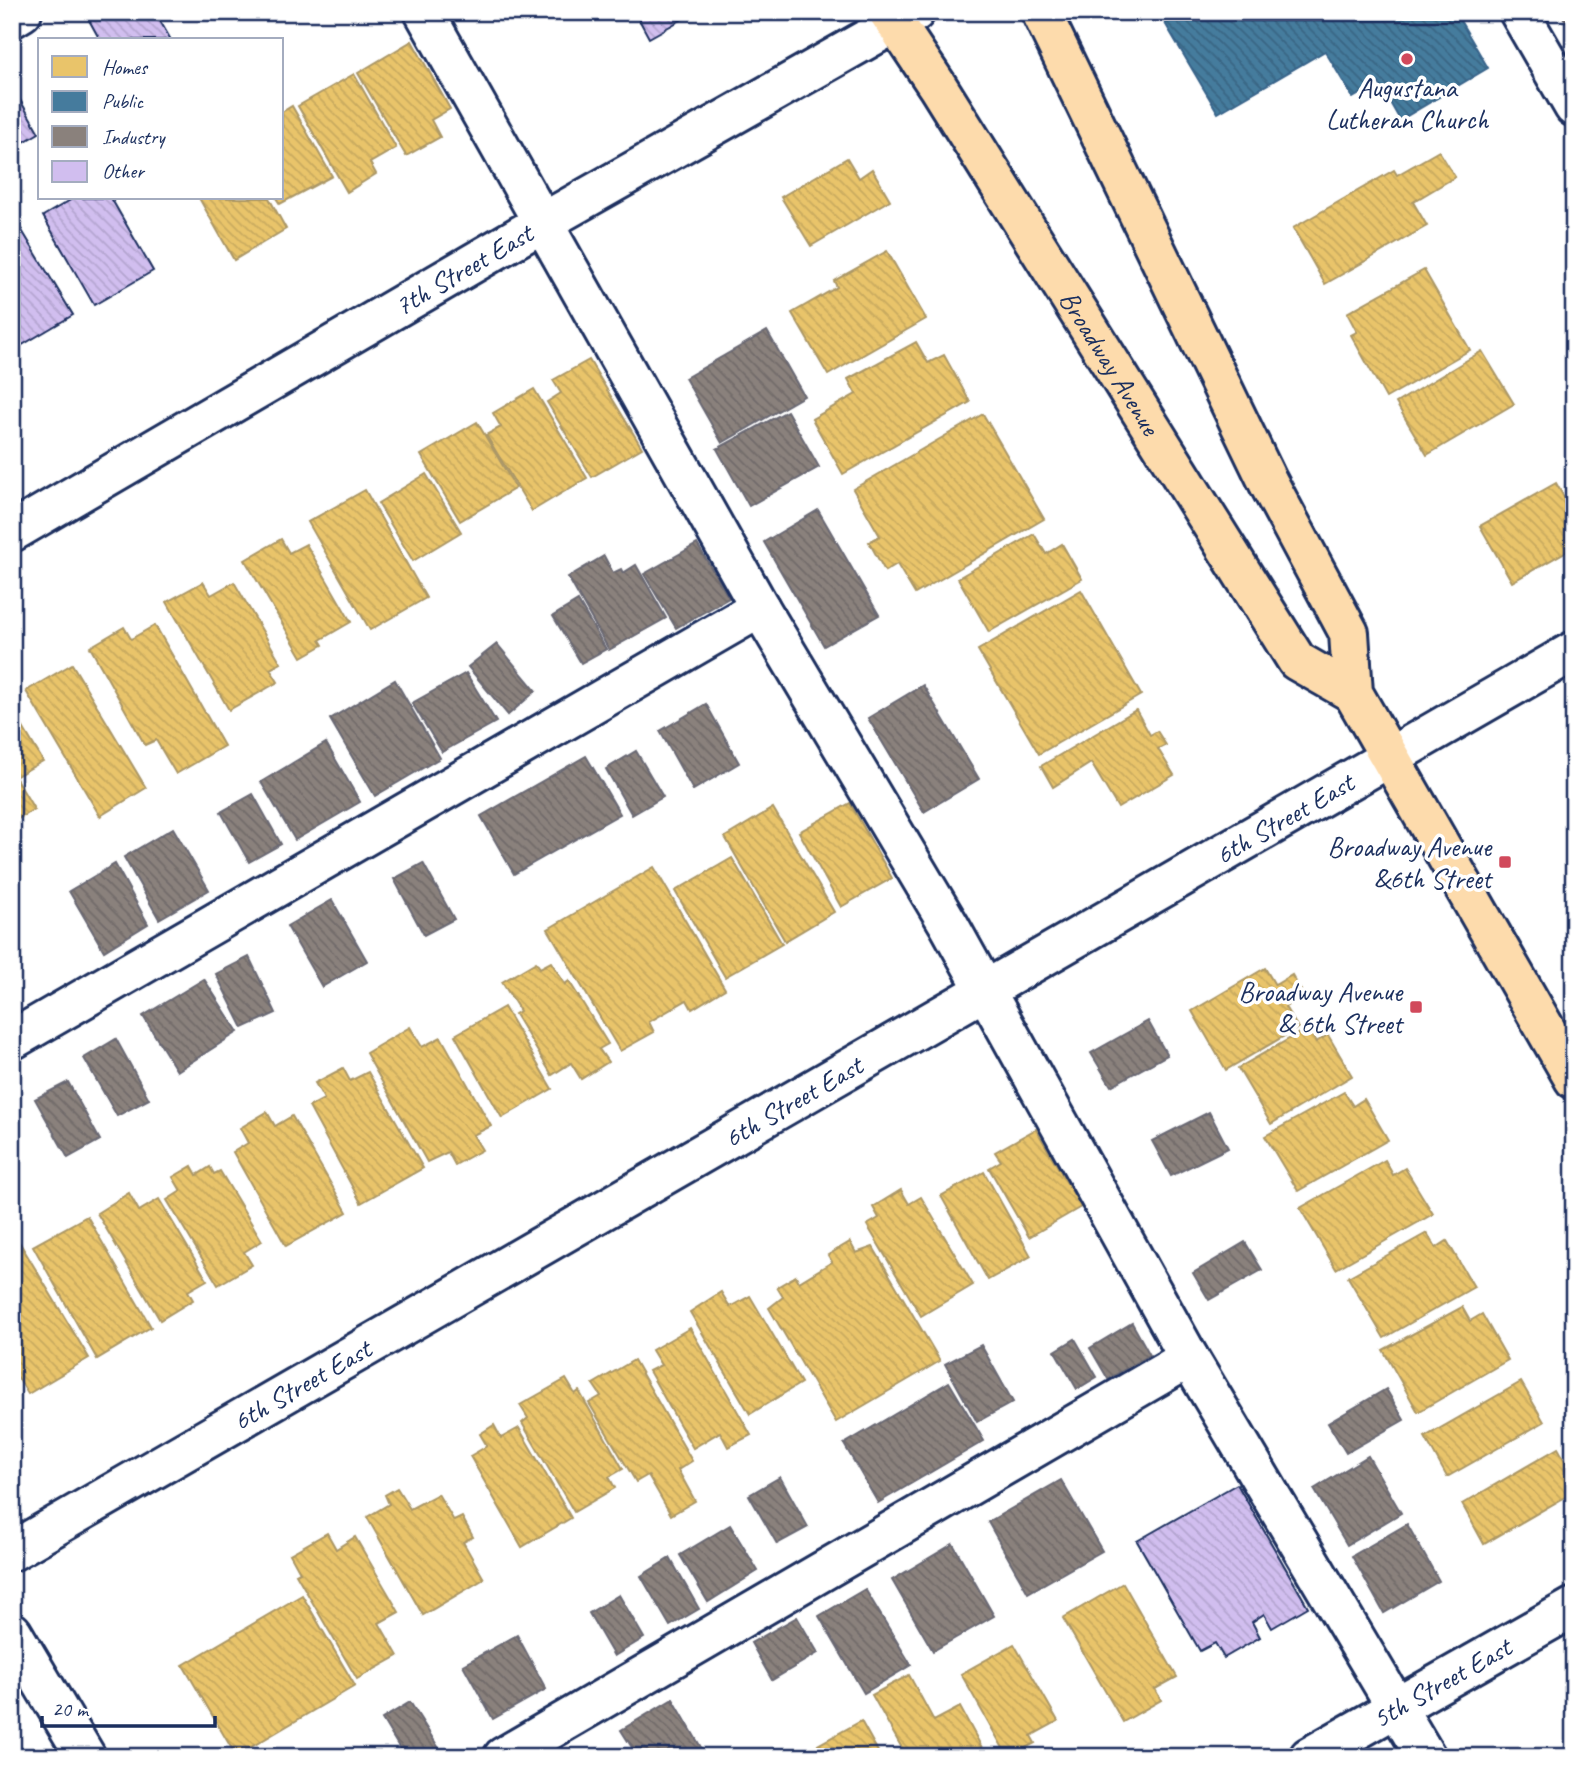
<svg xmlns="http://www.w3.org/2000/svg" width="1586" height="1769" viewBox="0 0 1586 1769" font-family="Caveat,sans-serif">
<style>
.homes{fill:url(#homes-back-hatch);stroke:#ab9766;stroke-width:2}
.public{fill:url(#public-back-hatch);stroke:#38648a;stroke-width:2}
.industry{fill:url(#industry-back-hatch);stroke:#696873;stroke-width:2}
.building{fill:url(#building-back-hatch);stroke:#1b2f5e;stroke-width:2}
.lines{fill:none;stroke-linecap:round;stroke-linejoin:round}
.minor-casing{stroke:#1b2f5e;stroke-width:44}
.major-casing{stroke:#1b2f5e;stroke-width:44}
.minor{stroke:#fff;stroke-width:38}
.major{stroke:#fddbac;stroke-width:38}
.poi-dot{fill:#d1495b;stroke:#fff;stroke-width:2.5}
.labels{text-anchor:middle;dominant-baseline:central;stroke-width:7;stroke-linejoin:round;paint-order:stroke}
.poi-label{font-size:28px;fill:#1b2f5e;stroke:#fff;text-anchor:end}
.street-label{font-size:28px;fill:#1b2f5e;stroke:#fff}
</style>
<defs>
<pattern id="homes-back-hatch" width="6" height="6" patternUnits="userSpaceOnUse" patternTransform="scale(1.75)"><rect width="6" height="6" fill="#e9c46a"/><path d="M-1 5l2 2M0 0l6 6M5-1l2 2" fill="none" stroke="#c7a95e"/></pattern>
<pattern id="public-back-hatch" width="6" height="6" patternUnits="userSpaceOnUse" patternTransform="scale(1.75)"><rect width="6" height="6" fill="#457b9d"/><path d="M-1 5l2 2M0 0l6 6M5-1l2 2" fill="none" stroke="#396583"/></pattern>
<pattern id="industry-back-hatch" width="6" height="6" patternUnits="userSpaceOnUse" patternTransform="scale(1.75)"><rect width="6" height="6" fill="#8a817c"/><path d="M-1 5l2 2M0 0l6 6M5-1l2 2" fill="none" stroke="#706a69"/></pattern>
<pattern id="building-back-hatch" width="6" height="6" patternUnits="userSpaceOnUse" patternTransform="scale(1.75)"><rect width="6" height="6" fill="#d1beef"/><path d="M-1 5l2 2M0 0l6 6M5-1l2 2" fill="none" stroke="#b3a4cf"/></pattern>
</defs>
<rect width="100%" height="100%" fill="#fff"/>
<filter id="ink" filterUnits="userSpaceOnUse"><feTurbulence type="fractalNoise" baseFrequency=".0143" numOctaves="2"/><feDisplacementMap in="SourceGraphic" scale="14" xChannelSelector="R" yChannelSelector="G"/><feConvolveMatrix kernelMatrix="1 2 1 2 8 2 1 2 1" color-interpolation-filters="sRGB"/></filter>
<g filter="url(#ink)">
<!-- homes -->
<g class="homes">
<path d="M 412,41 L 450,109 L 431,120 L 440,137 L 406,156 L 358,73 Z"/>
<path d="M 354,74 L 396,148 L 370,163 L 376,174 L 347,192 L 298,106 Z"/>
<path d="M 292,106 L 332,176 L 280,204 L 276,198 L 282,198 L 282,112 Z"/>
<path d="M 1439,151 L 1455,177 L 1413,202 L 1427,226 L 1325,284 L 1293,228 L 1394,170 L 1397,175 Z"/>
<path d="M 847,158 L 859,178 L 872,169 L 890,200 L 811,246 L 781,197 Z"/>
<path d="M 199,198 L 269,198 L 286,229 L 234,260 Z"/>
<path d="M 887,251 L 926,319 L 828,375 L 792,313 L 837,287 L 834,281 Z"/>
<path d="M 1424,270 L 1470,350 L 1386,398 L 1351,335 L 1357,332 L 1347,313 Z"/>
<path d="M 916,342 L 928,363 L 944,355 L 970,402 L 843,474 L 812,419 L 856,394 L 848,379 Z"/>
<path d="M 1482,351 L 1514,404 L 1427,455 L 1396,403 Z"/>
<path d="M 589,360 L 642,448 L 592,477 L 547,402 L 561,393 L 553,380 Z"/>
<path d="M 534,389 L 587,478 L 532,511 L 486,435 L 501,427 L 493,413 Z"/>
<path d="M 983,414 L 1044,519 L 915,594 L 897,564 L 885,571 L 869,542 L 880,536 L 853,489 Z"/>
<path d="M 477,422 L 516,488 L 460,521 L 421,455 Z"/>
<path d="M 426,474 L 461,532 L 413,561 L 378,503 Z"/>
<path d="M 1556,483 L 1574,515 L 1574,547 L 1512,582 L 1480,526 Z"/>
<path d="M 365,490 L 426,598 L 370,630 L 308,522 Z"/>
<path d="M 1034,534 L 1046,554 L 1062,544 L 1082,579 L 989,632 L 958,578 Z"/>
<path d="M 281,539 L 289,553 L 306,544 L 351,622 L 320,640 L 323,645 L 302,657 L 245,560 Z"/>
<path d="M 203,582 L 211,595 L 234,582 L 281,663 L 270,669 L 278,682 L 229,710 L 167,602 Z"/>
<path d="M 1081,590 L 1141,695 L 1039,754 L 978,650 Z"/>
<path d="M 155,625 L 224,746 L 176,774 L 156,740 L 145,745 L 90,647 L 124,627 L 131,639 Z"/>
<path d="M 72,664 L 146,788 L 100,816 L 26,691 Z"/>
<path d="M 12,709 L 43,761 L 15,777 L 34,809 L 12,823 Z"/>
<path d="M 1136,710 L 1150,735 L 1157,731 L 1166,745 L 1158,749 L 1174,775 L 1118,808 L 1091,763 L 1053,787 L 1041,766 Z"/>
<path d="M 850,803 L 892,878 L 841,907 L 799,832 Z"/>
<path d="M 773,808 L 834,912 L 785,941 L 725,837 Z"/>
<path d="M 732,858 L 782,944 L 725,977 L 675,891 Z"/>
<path d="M 654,867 L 725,989 L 692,1009 L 687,1000 L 649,1022 L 654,1032 L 620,1051 L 548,929 Z"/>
<path d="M 536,962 L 540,968 L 551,962 L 565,984 L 569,981 L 608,1044 L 599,1049 L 608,1062 L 581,1079 L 571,1063 L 552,1075 L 515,1014 L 520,1011 L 502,982 Z"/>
<path d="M 1265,968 L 1275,985 L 1292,975 L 1304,996 L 1285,1007 L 1298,1028 L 1226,1070 L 1192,1011 Z"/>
<path d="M 504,1007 L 552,1089 L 502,1118 L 455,1035 Z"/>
<path d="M 410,1027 L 422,1047 L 441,1037 L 491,1126 L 473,1135 L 482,1150 L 455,1165 L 448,1152 L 427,1162 L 366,1053 Z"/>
<path d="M 1308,1028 L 1316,1042 L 1328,1035 L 1352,1076 L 1271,1124 L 1238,1068 Z"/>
<path d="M 343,1068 L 350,1081 L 368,1072 L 423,1168 L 361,1203 L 309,1107 L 324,1099 L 315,1083 Z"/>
<path d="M 1344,1092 L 1353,1106 L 1364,1099 L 1388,1140 L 1298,1191 L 1265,1136 Z"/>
<path d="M 267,1112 L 275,1126 L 292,1116 L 347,1212 L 286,1246 L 233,1152 L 248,1143 L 240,1128 Z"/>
<path d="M 1036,1129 L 1081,1207 L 1029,1237 L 989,1168 L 1001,1161 L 995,1152 Z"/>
<path d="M 1385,1160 L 1393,1175 L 1405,1168 L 1433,1214 L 1336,1269 L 1300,1208 Z"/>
<path d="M 192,1166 L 197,1175 L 210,1167 L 214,1174 L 220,1171 L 262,1241 L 244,1252 L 252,1265 L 218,1285 L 167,1200 L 181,1191 L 173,1177 Z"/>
<path d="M 984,1172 L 1031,1256 L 988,1280 L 941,1196 Z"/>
<path d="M 901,1190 L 909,1204 L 921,1197 L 973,1285 L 921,1316 L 867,1225 L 879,1218 L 873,1207 Z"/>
<path d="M 129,1193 L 139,1211 L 159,1199 L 207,1280 L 188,1291 L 193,1300 L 160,1320 L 97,1213 Z"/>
<path d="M 87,1216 L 151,1327 L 97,1359 L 33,1246 Z"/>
<path d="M 12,1230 L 89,1358 L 28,1394 L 12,1368 Z"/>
<path d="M 1427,1233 L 1436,1248 L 1447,1241 L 1474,1287 L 1384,1338 L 1348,1277 Z"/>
<path d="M 850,1242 L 856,1253 L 873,1247 L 940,1361 L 836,1422 L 769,1308 L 783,1297 L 777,1287 L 796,1276 L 799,1282 L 832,1262 L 828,1255 Z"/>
<path d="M 721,1292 L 730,1307 L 750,1296 L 801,1383 L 750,1414 L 690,1312 Z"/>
<path d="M 1462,1307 L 1470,1321 L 1482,1314 L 1508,1360 L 1418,1412 L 1383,1350 Z"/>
<path d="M 690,1328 L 751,1435 L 728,1447 L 720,1432 L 693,1448 L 649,1371 L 661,1365 L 652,1350 Z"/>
<path d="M 634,1360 L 692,1461 L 678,1470 L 695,1501 L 671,1515 L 648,1475 L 636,1482 L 589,1403 L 601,1396 L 593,1384 Z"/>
<path d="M 566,1379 L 575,1394 L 579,1391 L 623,1469 L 609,1477 L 615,1488 L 574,1512 L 522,1423 L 528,1418 L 520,1405 Z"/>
<path d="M 1521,1382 L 1544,1422 L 1447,1477 L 1425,1437 Z"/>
<path d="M 494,1425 L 501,1438 L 519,1428 L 571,1518 L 522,1547 L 470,1456 L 487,1446 L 480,1434 Z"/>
<path d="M 1558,1448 L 1574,1476 L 1574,1492 L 1484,1544 L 1462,1504 Z"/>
<path d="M 397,1488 L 410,1509 L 438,1494 L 454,1521 L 462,1517 L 473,1537 L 463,1542 L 484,1579 L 423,1615 L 367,1517 L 389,1504 L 385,1495 Z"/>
<path d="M 327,1533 L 336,1549 L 355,1537 L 399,1612 L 379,1623 L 398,1656 L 357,1679 L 296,1574 L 300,1572 L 290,1554 Z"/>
<path d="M 1123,1583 L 1177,1677 L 1155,1689 L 1161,1700 L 1123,1722 L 1063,1618 Z"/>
<path d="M 302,1595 L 355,1686 L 236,1756 L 183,1665 Z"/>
<path d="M 1014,1644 L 1058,1721 L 1031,1736 L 1035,1743 L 1008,1757 L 961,1674 Z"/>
<path d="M 909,1675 L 934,1721 L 960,1707 L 987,1757 L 907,1757 L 872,1695 Z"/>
<path d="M 861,1721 L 881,1757 L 822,1757 L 816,1746 Z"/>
</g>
<!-- public -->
<path class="public" d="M 1172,12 L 1455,12 L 1488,68 L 1400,120 L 1379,83 L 1353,98 L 1325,51 L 1218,113 L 1162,18 Z"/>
<!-- industry -->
<g class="industry">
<path d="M 1567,12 L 1574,12 L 1574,34 L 1562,15 Z"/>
<path d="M 767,331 L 804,396 L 722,443 L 685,378 Z"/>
<path d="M 787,411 L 819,467 L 749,506 L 717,449 Z"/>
<path d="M 818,510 L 879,615 L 824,646 L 764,542 Z"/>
<path d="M 697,544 L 729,598 L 676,628 L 644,574 Z"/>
<path d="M 604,556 L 613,573 L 621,569 L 623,573 L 636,565 L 666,618 L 609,650 L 568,577 Z"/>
<path d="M 578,601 L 606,649 L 581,663 L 553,616 Z"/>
<path d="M 497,644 L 536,691 L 508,715 L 468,667 Z"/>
<path d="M 466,673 L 496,722 L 442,752 L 412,703 Z"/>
<path d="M 395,680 L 440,758 L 375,796 L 330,719 Z"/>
<path d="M 923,685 L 979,779 L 924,812 L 868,718 Z"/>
<path d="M 706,704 L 739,763 L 693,790 L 660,731 Z"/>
<path d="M 326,743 L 360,802 L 295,840 L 261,782 Z"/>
<path d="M 636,751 L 663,797 L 632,815 L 606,769 Z"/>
<path d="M 586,756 L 620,814 L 514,874 L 481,816 Z"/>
<path d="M 253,794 L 281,844 L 249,862 L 221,812 Z"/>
<path d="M 173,828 L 209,890 L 159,919 L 124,857 Z"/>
<path d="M 423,863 L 454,919 L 424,935 L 394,879 Z"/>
<path d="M 115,864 L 148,924 L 104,951 L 69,891 Z"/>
<path d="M 332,900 L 367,961 L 322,987 L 287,926 Z"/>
<path d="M 249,957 L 276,1013 L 243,1028 L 216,974 Z"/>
<path d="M 204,979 L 238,1032 L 177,1071 L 143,1016 Z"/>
<path d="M 1148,1021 L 1167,1055 L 1111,1086 L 1091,1053 Z"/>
<path d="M 116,1039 L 149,1099 L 117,1116 L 84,1058 Z"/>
<path d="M 68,1082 L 100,1140 L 68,1158 L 35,1099 Z"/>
<path d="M 1209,1112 L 1228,1148 L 1171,1176 L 1152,1141 Z"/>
<path d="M 1245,1242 L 1262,1270 L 1209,1300 L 1193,1273 Z"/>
<path d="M 1132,1323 L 1150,1355 L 1108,1379 L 1090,1348 Z"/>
<path d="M 1075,1339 L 1097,1377 L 1077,1389 L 1055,1351 Z"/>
<path d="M 981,1345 L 1013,1402 L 977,1422 L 945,1364 Z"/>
<path d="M 949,1382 L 984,1441 L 878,1503 L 844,1444 Z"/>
<path d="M 1386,1389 L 1404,1420 L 1346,1453 L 1328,1423 Z"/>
<path d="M 1368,1456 L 1401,1513 L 1347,1545 L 1314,1489 Z"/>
<path d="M 780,1477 L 808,1527 L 777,1544 L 749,1495 Z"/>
<path d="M 1061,1480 L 1102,1551 L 1028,1593 L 988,1522 Z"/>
<path d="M 1407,1524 L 1439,1581 L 1384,1613 L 1352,1556 Z"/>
<path d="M 730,1525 L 758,1571 L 708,1602 L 680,1555 Z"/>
<path d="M 953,1544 L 994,1616 L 933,1651 L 892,1580 Z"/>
<path d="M 670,1558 L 699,1609 L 670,1626 L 641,1576 Z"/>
<path d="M 865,1589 L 911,1665 L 864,1693 L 819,1616 Z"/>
<path d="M 619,1595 L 644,1638 L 614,1656 L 589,1613 Z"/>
<path d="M 797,1617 L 818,1653 L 772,1680 L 751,1643 Z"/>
<path d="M 517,1635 L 546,1689 L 493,1719 L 463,1665 Z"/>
<path d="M 673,1699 L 706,1756 L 638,1757 L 621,1730 Z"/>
<path d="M 410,1702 L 440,1750 L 428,1757 L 405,1757 L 382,1719 Z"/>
</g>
<!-- building -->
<g class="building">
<path d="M 102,12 L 155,12 L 171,40 L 100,40 L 89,20 Z"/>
<path d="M 635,12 L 695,12 L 649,38 Z"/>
<path d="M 12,86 L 39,133 L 12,149 Z"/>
<path d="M 74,198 L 111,198 L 153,271 L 94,305 L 43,216 Z"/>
<path d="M 12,214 L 73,315 L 12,351 Z"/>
<path d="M 1237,1484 L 1308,1607 L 1272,1628 L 1264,1614 L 1252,1622 L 1260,1637 L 1224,1658 L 1215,1643 L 1200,1651 L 1137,1541 Z"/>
</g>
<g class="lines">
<!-- minor casing -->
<g class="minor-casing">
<g id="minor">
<path d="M 424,12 L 760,608 L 949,925 L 1189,1358 L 1426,1757"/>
<path d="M 1519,12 L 1574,107"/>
<path d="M 12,18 L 22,12"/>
<path id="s1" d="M 12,532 L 542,223 L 915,12"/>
<path d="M 12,1040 L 760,608"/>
<path id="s2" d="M 12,1551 L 1574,651"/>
<path d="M 12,1632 L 86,1757"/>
<path d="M 503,1757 L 1189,1358"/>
<path id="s3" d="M 1309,1757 L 1574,1607"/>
</g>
</g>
<!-- major casing -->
<g class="major-casing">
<g id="major">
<path id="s4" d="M 888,12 L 938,87 L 1297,661 L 1353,693"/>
<path d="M 1041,12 L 1268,482 L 1349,633 L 1353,693 L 1574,1079"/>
</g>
</g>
<!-- minor -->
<use href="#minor" class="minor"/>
<!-- major -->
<use href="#major" class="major"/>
</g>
</g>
<!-- markers -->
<g class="poi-dot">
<circle cx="1407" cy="59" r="7"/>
<rect x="1498" y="855" width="14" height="14" rx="3.5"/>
<rect x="1409" y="1000" width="14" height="14" rx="3.5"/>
</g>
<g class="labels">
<!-- poi labels -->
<g class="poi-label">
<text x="1407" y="87" text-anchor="middle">Augustana<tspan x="1407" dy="32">Lutheran Church</tspan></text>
<text x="1491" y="846">Broadway Avenue<tspan x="1491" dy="32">&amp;6th Street</tspan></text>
<text x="1402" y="991">Broadway Avenue<tspan x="1402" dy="32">&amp; 6th Street</tspan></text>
</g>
<!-- street labels -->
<g class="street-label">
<text stroke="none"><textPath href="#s1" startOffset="522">7th Street East</textPath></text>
<text stroke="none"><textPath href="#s4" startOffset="415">Broadway Avenue</textPath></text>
<text stroke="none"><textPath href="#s2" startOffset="1468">6th Street East</textPath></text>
<text stroke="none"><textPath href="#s2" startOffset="901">6th Street East</textPath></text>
<text stroke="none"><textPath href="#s2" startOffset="334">6th Street East</textPath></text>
<text stroke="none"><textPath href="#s3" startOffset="152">5th Street East</textPath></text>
</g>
</g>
<!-- margin -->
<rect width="1586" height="1769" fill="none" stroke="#fff" stroke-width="42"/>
<rect x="21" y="21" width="1544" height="1727" fill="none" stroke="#1b2f5e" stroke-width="2.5" filter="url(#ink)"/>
<!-- legend -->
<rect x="38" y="38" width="245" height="161" fill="#ffffff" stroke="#a4acbf" stroke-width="2"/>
<rect x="52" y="56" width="35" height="21" fill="#e9c46a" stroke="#a4acbf" stroke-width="2"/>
<text x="102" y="74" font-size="21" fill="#1b2f5e">Homes</text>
<rect x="52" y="91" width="35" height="21" fill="#457b9d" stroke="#a4acbf" stroke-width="2"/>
<text x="102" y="108" font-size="21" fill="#1b2f5e">Public</text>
<rect x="52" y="126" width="35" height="21" fill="#8a817c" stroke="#a4acbf" stroke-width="2"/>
<text x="102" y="144" font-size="21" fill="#1b2f5e">Industry</text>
<rect x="52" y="161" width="35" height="21" fill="#d1beef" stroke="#a4acbf" stroke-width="2"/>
<text x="102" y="178" font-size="21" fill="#1b2f5e">Other</text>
<!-- scale -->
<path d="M42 1716v10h173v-10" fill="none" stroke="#1b2f5e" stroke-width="3.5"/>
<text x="52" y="1716" font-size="21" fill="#1b2f5e" stroke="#ffffff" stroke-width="5" paint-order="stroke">20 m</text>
</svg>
